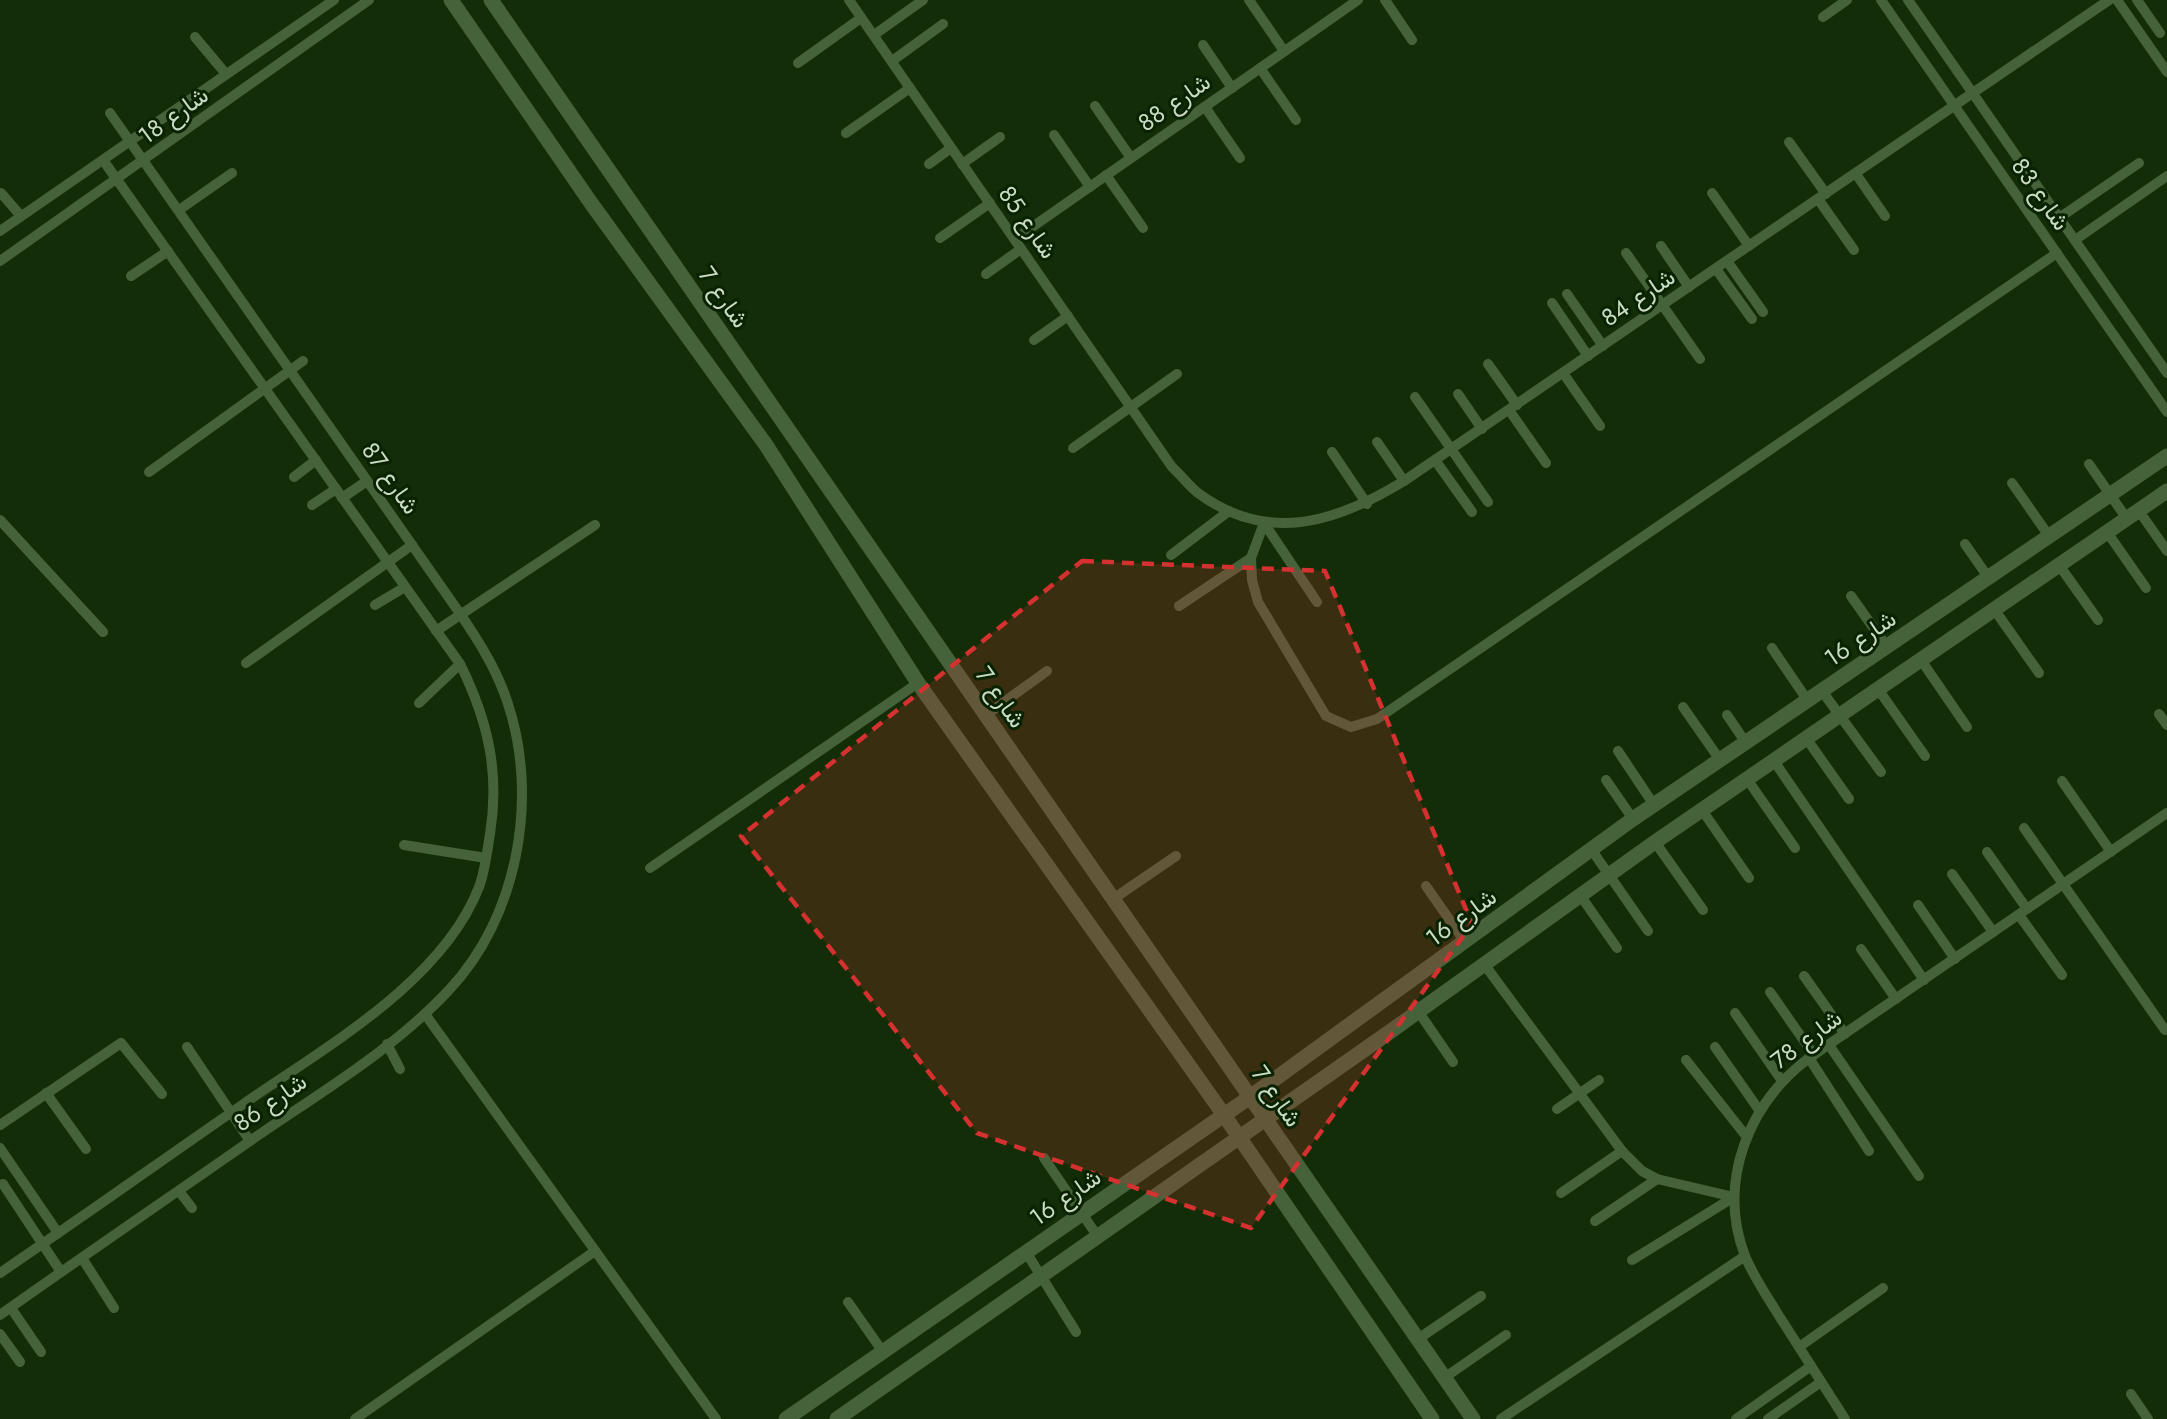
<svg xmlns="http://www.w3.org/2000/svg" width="2167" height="1419" viewBox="0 0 2167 1419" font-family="Jost,Vazirmatn,sans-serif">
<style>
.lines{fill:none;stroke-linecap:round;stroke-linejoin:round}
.service{stroke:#45623b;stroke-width:10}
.minor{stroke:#45623b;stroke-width:15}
.marked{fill:#d53130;fill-opacity:0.2;stroke:#d53130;stroke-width:4.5;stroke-dasharray:12 8;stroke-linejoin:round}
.labels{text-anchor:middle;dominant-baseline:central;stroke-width:6;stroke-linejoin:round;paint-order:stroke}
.street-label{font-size:24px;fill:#cadbc5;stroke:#092300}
</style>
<rect width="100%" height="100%" fill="#132d08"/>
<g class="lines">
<!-- service -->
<g class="service">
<path d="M 849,0 L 1172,467 C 1181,475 1189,486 1198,493 C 1268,545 1337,522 1404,481 L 2109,0"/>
<path d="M 1249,0 L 1284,51"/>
<path d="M 1385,0 L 1412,40"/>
<path d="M 1881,0 L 2167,412"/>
<path d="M 1908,0 L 2167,373"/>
<path d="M 2117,0 L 2167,72"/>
<path d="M 2137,0 L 2160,33"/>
<path d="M 1823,17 L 1847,0"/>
<path d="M 874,35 L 923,0"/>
<path d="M 195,37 L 226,74"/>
<path d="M 1203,45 L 1232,88"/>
<path d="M 892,61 L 943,24"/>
<path d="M 798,63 L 861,18"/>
<path d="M 1260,68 L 1296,120"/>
<path d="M 1095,106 L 1131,158"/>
<path d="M 1205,107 L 1240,158"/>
<path d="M 846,133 L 910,88"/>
<path d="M 1054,135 L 1090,187"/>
<path d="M 1789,142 L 1826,194"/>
<path d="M 929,164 L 951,148"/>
<path d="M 962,164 L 1000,137"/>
<path d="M 1856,174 L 1885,216"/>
<path d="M 1106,175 L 1143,228"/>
<path d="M 1,193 L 21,216"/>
<path d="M 1712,193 L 1749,246"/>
<path d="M 1818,199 L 1854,250"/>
<path d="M 179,210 L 232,173"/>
<path d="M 2059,218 L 2139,163"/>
<path d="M 0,231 L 334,0"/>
<path d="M 940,238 L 990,203"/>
<path d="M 1015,239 L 1358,0"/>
<path d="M 2075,240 L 2167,176"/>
<path d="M 1661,246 L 1689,287"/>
<path d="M 1626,253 L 1700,359"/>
<path d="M 0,261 L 369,0"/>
<path d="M 1727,261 L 1763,312"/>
<path d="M 1716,269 L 1752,319"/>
<path d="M 986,274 L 1021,249"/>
<path d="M 131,276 L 168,251"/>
<path d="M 1567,294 L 1603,346"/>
<path d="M 1552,303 L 1588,356"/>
<path d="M 1034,340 L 1068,316"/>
<path d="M 1488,364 L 1517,405"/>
<path d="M 1563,373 L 1600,426"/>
<path d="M 1458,394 L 1482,429"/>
<path d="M 1415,397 L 1488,502"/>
<path d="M 1509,410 L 1546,463"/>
<path d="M 1377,442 L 1404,481"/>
<path d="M 1073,448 L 1177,374"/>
<path d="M 1332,452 L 1367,504"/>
<path d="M 1435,460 L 1472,512"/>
<path d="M 2089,464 L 2127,519"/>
<path d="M 149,472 L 303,361"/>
<path d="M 294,477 L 316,460"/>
<path d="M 2012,483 L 2049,536"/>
<path d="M 342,498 L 367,481"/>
<path d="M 312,505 L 336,489"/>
<path d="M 2139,511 L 2167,551"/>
<path d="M 0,520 L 103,632"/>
<path d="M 1264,523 L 1251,558 L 1252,580 L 1258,602 L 1326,716 L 1351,727 L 1377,719 L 2057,253"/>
<path d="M 1264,523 L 1317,602"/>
<path d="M 2107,532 L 2146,588"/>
<path d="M 1965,544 L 1988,577"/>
<path d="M 1171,555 L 1229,511"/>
<path d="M 2059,565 L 2098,620"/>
<path d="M 1851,596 L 1887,647"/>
<path d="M 375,605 L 405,587"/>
<path d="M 1179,606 L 1251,558"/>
<path d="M 1994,609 L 2039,673"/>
<path d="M 436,631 L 595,525"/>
<path d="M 1772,648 L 1808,701"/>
<path d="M 1921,660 L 1967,727"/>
<path d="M 246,663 L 412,545"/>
<path d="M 1878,689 L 1925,756"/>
<path d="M 1822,691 L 1881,772"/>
<path d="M 419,703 L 460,664"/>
<path d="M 1683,707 L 1720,760"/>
<path d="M 2159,714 L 2167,725"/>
<path d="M 986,715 L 1047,671"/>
<path d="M 1727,715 L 1746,743"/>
<path d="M 1806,738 L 1849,799"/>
<path d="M 1618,751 L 1654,805"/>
<path d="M 1774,761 L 1924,980"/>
<path d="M 1747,779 L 1795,848"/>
<path d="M 1606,780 L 1633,819"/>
<path d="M 2062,781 L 2111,852"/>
<path d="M 1702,810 L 1749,878"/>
<path d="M 2024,828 L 2165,1030"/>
<path d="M 1655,842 L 1703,910"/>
<path d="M 404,845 L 486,858"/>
<path d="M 1591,849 L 1648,931"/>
<path d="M 1987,852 L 2027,909"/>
<path d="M 650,868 L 918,683"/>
<path d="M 1952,874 L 1993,932"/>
<path d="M 1426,886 L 1465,942"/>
<path d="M 1580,895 L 1617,948"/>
<path d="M 1113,899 L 1176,856"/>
<path d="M 1918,905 L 1955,959"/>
<path d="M 2019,915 L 2062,975"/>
<path d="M 1861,949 L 1896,999"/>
<path d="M 1484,964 L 1622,1151 L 1642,1171 L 1657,1179 L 1734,1197"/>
<path d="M 1804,976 L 1845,1034"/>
<path d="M 1770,992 L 1814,1055"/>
<path d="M 1418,1011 L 1453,1062"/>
<path d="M 1735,1013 L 1782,1081"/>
<path d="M 425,1014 L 716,1419"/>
<path d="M 387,1044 L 400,1069"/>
<path d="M 1829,1045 L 1919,1176"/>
<path d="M 187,1047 L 250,1141"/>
<path d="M 1715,1047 L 1759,1110"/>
<path d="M 1809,1058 L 1869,1151"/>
<path d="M 1686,1060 L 1746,1136"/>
<path d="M 46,1093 L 86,1149"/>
<path d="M 1557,1109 L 1599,1080"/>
<path d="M 0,1125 L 121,1043 L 162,1094"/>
<path d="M 0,1148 L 58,1233"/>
<path d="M 1044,1158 L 1098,1237"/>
<path d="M 3,1184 L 61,1272"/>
<path d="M 179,1191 L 192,1208"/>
<path d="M 1561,1193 L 1622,1151"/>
<path d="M 1595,1221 L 1657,1179"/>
<path d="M 1026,1252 L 1076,1332"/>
<path d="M 82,1258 L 114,1308"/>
<path d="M 1632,1260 L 1734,1197"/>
<path d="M 0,1273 C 81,1218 161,1161 242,1105 C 322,1049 442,983 479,887 C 485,871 487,852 490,834 C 500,773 488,720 460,664 L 103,160"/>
<path d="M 848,1302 L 883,1352"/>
<path d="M 11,1308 L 41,1352"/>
<path d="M 0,1315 C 83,1256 167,1199 250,1141 C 318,1094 393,1050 449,990 C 518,917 539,798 508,704 C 498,672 480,643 461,615 L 110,113"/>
<path d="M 0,1334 L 20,1362"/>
<path d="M 1418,1339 L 1481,1296"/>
<path d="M 1799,1347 L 1883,1288"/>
<path d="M 1444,1378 L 1506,1335"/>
<path d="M 2131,1394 L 2148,1419"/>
<path d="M 355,1419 L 595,1251"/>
<path d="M 1501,1419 L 1745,1256"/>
<path d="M 1736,1419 L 1811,1366"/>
<path d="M 1768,1419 L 1821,1382"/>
<path d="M 1845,1419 C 1824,1386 1802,1352 1781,1319 C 1769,1299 1754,1278 1745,1256 C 1717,1182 1748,1104 1809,1058 L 2167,813"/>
</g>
<!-- minor -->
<g class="minor">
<path d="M 451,0 L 591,203 L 766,445 L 918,683 L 1224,1115 L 1432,1419"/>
<path d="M 491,0 L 1473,1419"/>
<path d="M 786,1419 L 1250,1097 L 1633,819 L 2167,456"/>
<path d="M 837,1419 L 1391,1031 L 1655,842 L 2167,491"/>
</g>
</g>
<!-- marked area -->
<path class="marked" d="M 1082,561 L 1325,571 L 1472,924 L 1251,1228 L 977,1133 L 741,836 Z"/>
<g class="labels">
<!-- street labels -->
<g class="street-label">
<text transform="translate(1174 102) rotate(-35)">شارع 88</text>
<text transform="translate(173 115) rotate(-36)">شارع 18</text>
<text transform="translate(2041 194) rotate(55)">شارع 83</text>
<text transform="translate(1028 222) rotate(55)">شارع 85</text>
<text transform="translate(724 297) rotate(55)">شارع 7</text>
<text transform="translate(1638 297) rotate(-34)">شارع 84</text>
<text transform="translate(391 478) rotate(55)">شارع 87</text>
<text transform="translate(1860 638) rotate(-34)">شارع 16</text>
<text transform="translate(1001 697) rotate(55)">شارع 7</text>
<text transform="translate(1461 917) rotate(-36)">شارع 16</text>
<text transform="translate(1806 1039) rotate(-37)">شارع 78</text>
<text transform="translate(1277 1096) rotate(55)">شارع 7</text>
<text transform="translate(270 1102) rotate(-35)">شارع 86</text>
<text transform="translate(1065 1197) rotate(-35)">شارع 16</text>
</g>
</g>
</svg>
